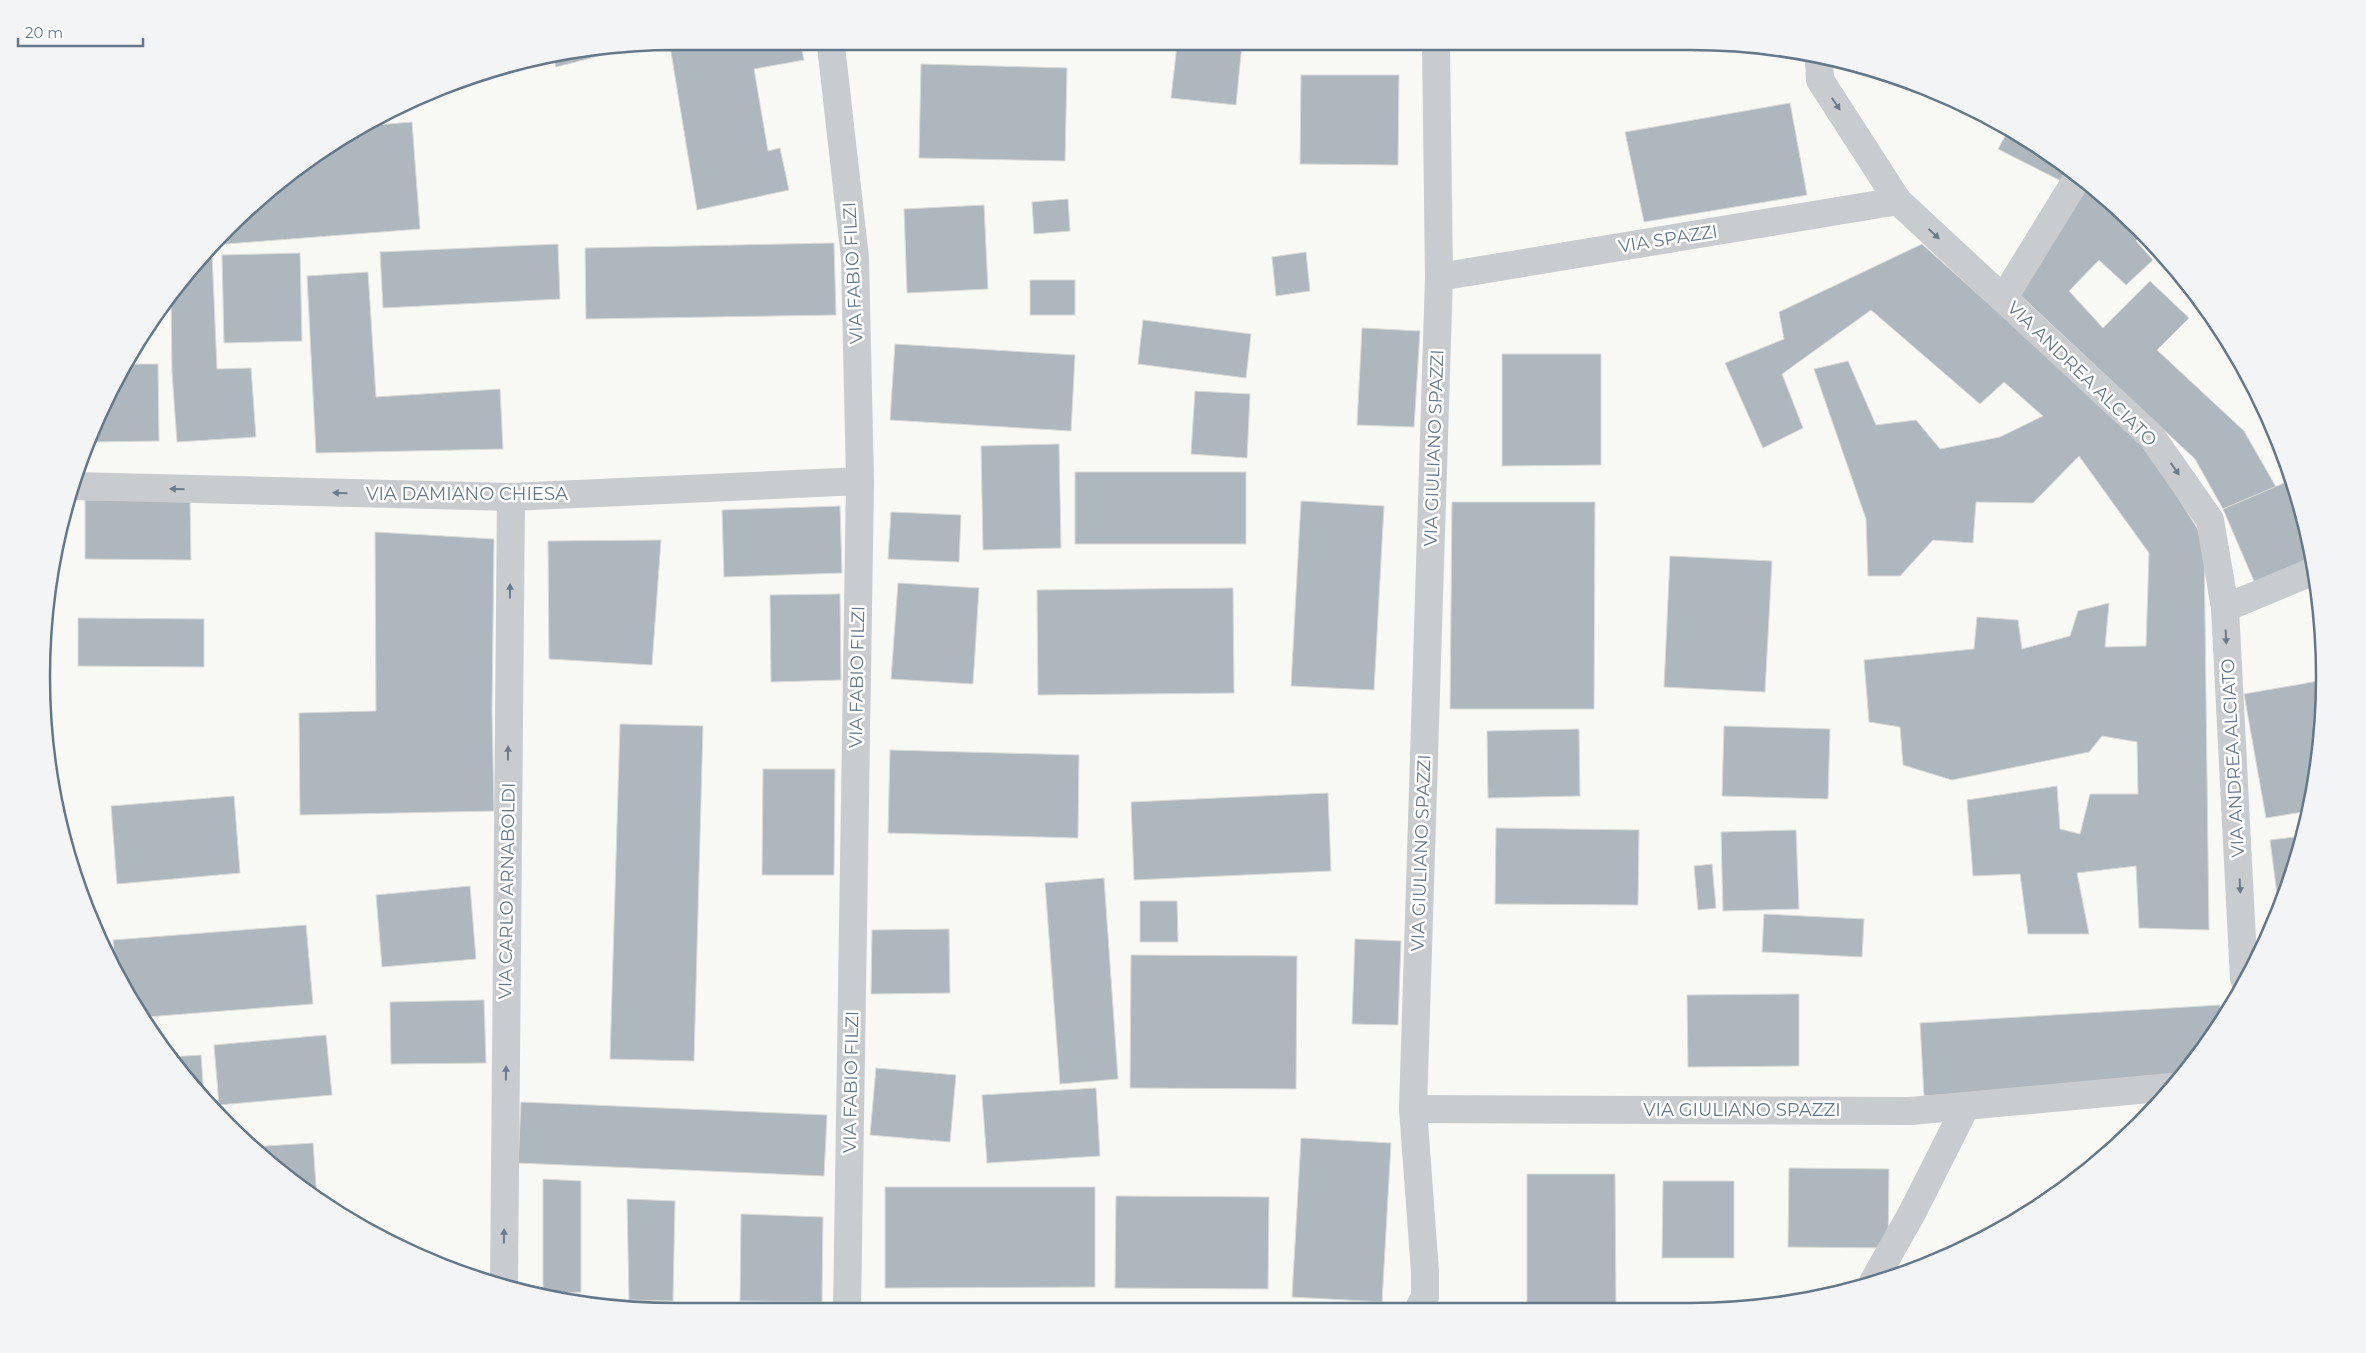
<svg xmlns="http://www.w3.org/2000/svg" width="2366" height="1353" viewBox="0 0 2366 1353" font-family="Montserrat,sans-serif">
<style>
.building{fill:#aeb7bd;stroke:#dadad8}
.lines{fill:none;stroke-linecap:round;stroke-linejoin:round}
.street{stroke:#c8cccf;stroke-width:28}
.oneway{fill:#6a7c8c}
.labels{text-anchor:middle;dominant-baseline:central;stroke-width:5;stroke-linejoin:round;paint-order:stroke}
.street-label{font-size:18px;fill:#657889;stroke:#fff}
.rim{fill:none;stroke:#657889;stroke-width:2.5}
</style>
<rect width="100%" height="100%" fill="#f8f8f5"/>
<!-- building -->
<g class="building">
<path d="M 1242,44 L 1236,105 L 1171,98 L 1177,45 Z"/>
<path d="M 670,46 L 801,46 L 804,60 L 754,69 L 768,151 L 780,148 L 789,190 L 697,210 Z"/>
<path d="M 593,47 L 634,47 L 556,67 L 553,56 Z"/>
<path d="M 921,64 L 1067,68 L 1065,161 L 919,158 Z"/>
<path d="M 1301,75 L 1399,75 L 1398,165 L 1300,164 Z"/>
<path d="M 1790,103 L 1807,195 L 1644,222 L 1625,132 Z"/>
<path d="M 412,122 L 420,229 L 213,245 L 227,228 L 290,172 L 365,126 Z"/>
<path d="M 2008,131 L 2042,148 L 2071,172 L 2065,183 L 1998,149 Z"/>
<path d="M 2087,185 L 2138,227 L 2142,232 L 2136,241 L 2153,260 L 2126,285 L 2099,260 L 2069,291 L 2103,328 L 2150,281 L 2189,318 L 2157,350 L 2244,431 L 2276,487 L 2223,509 L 2195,459 L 2019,294 Z"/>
<path d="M 1068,199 L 1070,231 L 1034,234 L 1032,202 Z"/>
<path d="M 984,205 L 988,289 L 907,293 L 904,209 Z"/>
<path d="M 834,243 L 836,315 L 586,319 L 585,248 Z"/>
<path d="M 558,244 L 560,299 L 383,308 L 380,252 Z"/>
<path d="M 1922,244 L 2143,442 L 2204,539 L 2209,930 L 2139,928 L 2136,866 L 2077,873 L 2089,934 L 2028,934 L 2020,874 L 1973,876 L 1967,800 L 2057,786 L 2060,829 L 2080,834 L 2090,794 L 2138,794 L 2137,742 L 2102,736 L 2089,752 L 1952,780 L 1903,765 L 1900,727 L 1869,722 L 1864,660 L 1974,649 L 1977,617 L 2018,620 L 2022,649 L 2070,636 L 2078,611 L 2109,603 L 2105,647 L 2146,646 L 2149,553 L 2079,456 L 2033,503 L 1976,502 L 1973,543 L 1933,540 L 1900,576 L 1868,576 L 1866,519 L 1814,369 L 1848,361 L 1876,425 L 1916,420 L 1940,449 L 2000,437 L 2043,416 L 2004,382 L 1980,404 L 1871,310 L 1782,374 L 1803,428 L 1763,448 L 1725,363 L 1784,339 L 1779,312 Z"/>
<path d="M 1306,252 L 1310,291 L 1276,296 L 1272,257 Z"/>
<path d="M 212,253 L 217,369 L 251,368 L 256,437 L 177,442 L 172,373 L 171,296 L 205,254 Z"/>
<path d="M 300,253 L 302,341 L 224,343 L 222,255 Z"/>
<path d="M 368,272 L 376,397 L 500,389 L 503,449 L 316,453 L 307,276 Z"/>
<rect x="1030" y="280" width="45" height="35"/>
<path d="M 2203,305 L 2218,323 L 2221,330 L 2199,309 Z"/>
<path d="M 1143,320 L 1251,334 L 1246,378 L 1138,364 Z"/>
<path d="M 1362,328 L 1420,331 L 1414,427 L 1357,425 Z"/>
<path d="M 895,344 L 1075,355 L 1071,431 L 890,420 Z"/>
<path d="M 1502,354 L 1601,354 L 1601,465 L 1502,466 Z"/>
<path d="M 125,364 L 158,364 L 159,441 L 89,442 L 107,396 Z"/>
<path d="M 1195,391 L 1250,394 L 1247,458 L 1191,454 Z"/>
<path d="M 1059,444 L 1061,548 L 983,550 L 981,446 Z"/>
<rect x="1075" y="472" width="171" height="72"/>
<path d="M 2291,480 L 2312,552 L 2314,564 L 2257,588 L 2223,509 Z"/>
<path d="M 85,500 L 190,500 L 191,560 L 85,559 Z"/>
<path d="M 1301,501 L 1384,506 L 1374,690 L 1291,686 Z"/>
<path d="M 1452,502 L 1595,502 L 1594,709 L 1450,709 Z"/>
<path d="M 840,506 L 842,573 L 724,577 L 722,510 Z"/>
<path d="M 891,512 L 961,515 L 959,562 L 888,559 Z"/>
<path d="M 375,532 L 494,539 L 492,709 L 494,811 L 300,815 L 299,713 L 376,711 Z"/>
<path d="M 661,540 L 652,665 L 549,659 L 548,541 Z"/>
<path d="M 1670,556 L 1772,561 L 1765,692 L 1664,687 Z"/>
<path d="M 898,583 L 979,588 L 973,684 L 891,679 Z"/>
<path d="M 1233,588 L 1234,693 L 1038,695 L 1037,590 Z"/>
<path d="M 840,594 L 841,680 L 771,682 L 770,595 Z"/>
<path d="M 78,618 L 204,619 L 204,667 L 78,666 Z"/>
<path d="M 2324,680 L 2313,800 L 2309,811 L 2266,818 L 2244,694 Z"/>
<path d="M 620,724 L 703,726 L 694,1061 L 610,1059 Z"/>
<path d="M 1724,726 L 1830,729 L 1828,799 L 1722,796 Z"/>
<path d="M 1579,729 L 1580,796 L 1488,798 L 1487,731 Z"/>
<path d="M 890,750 L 1079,755 L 1078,838 L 888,833 Z"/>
<path d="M 763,769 L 835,769 L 834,875 L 762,875 Z"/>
<path d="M 1328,793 L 1331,871 L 1134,880 L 1131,802 Z"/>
<path d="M 234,796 L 240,873 L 117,884 L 111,806 Z"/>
<path d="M 1496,828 L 1639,830 L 1638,905 L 1495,904 Z"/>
<path d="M 1796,830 L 1799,909 L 1723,911 L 1721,832 Z"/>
<path d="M 2302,836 L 2279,910 L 2270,840 Z"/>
<path d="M 1712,864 L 1716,908 L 1698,910 L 1694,866 Z"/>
<path d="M 1104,878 L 1118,1079 L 1060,1084 L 1045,883 Z"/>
<path d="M 470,886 L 476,959 L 382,967 L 376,895 Z"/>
<path d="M 1140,901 L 1177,901 L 1178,942 L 1140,942 Z"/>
<path d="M 1764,914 L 1864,919 L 1862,957 L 1762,952 Z"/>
<path d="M 306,925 L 313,1004 L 146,1017 L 115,963 L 113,940 Z"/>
<path d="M 949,929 L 950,993 L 871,994 L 872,930 Z"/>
<path d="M 1355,939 L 1401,941 L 1398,1025 L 1352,1024 Z"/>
<path d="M 1131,955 L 1297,956 L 1296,1089 L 1130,1088 Z"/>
<path d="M 1799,994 L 1799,1066 L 1688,1067 L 1687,995 Z"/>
<path d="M 484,1000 L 486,1063 L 391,1064 L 390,1002 Z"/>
<path d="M 2220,1005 L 2221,1023 L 2218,1029 L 2175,1081 L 1924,1096 L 1920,1023 Z"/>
<path d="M 326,1035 L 332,1095 L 219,1105 L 214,1045 Z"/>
<path d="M 201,1055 L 204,1097 L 169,1057 Z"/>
<path d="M 876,1068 L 956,1075 L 950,1142 L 870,1135 Z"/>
<path d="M 1096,1088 L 1100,1156 L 987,1163 L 982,1095 Z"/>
<path d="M 521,1102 L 827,1115 L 824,1176 L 518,1163 Z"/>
<path d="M 1301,1138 L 1391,1143 L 1382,1302 L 1292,1297 Z"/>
<path d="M 313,1143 L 317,1199 L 251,1147 Z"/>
<path d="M 1789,1168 L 1889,1169 L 1888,1248 L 1788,1247 Z"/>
<path d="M 1527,1174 L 1615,1174 L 1616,1310 L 1527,1310 Z"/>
<path d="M 543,1179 L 581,1181 L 581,1292 L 554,1294 L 543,1292 Z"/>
<path d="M 1663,1181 L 1734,1181 L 1734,1258 L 1662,1258 Z"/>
<path d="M 885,1187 L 1095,1187 L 1095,1287 L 885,1288 Z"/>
<path d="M 1116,1196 L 1269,1197 L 1268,1289 L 1115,1288 Z"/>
<path d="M 627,1199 L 675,1201 L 673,1301 L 629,1300 Z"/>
<path d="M 741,1214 L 823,1217 L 822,1302 L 740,1301 Z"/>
</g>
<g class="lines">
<!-- street -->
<g class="street">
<path d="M 831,46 L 855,258 L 860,481 L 847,1310"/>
<path d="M 1819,60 L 1820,80 L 1898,201 L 2152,437 L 2210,520 L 2225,608 L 2244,979"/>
<path d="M 1439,277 L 1898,201"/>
<path d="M 2003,299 L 2078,177"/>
<path d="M 73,486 L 511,497 L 860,481"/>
<path d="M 2225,608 L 2314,571"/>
<path d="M 1413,1109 L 1911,1111 L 2171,1087"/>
<path d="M 1873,1282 L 1912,1213 L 1966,1106"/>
<path d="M 504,1284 L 511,497"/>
<path d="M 1418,1310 L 1425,1297 L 1425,1272 L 1413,1109 L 1439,277 L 1436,44"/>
</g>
</g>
<!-- one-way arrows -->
<defs><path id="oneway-solid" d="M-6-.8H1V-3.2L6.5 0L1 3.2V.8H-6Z" transform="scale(1.25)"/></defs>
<g class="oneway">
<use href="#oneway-solid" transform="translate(1836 104) rotate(56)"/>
<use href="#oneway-solid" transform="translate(1934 234) rotate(43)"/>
<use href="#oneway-solid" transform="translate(2175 469) rotate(55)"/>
<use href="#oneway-solid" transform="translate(177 489) rotate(-179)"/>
<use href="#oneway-solid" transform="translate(340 493) rotate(-179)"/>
<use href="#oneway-solid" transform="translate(510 591) rotate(-89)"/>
<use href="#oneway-solid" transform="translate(2226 637) rotate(87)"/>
<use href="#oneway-solid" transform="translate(508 753) rotate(-89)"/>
<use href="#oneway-solid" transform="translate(2240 886) rotate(87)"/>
<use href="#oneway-solid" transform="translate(506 1073) rotate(-89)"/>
<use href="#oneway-solid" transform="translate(504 1236) rotate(-89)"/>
</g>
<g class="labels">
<!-- street labels -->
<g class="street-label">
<text transform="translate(1668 239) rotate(-9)">VIA SPAZZI</text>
<text transform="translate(853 273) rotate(-93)">VIA FABIO FILZI</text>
<text transform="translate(2082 374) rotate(44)">VIA ANDREA ALCIATO</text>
<text transform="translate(1434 448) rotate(-88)">VIA GIULIANO SPAZZI</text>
<text x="467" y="494">VIA DAMIANO CHIESA</text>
<text transform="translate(857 677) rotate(-89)">VIA FABIO FILZI</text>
<text transform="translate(2233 758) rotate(-93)">VIA ANDREA ALCIATO</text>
<text transform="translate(1421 853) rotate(-88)">VIA GIULIANO SPAZZI</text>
<text transform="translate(507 891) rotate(-89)">VIA CARLO ARNABOLDI</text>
<text transform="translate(851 1082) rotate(-89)">VIA FABIO FILZI</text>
<text x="1742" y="1110">VIA GIULIANO SPAZZI</text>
</g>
</g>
<!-- crop -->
<path d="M0 0H2366V1353H0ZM676 50H1690A626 626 0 0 1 2316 676V677A626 626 0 0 1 1690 1303H676A626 626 0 0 1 50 677V676A626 626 0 0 1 676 50Z" fill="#f3f4f6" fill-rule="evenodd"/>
<path class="rim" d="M676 50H1690A626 626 0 0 1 2316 676V677A626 626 0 0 1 1690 1303H676A626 626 0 0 1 50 677V676A626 626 0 0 1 676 50Z"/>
<!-- scale -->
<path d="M18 38v8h125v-8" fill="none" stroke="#657889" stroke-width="2.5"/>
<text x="25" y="38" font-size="15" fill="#657889" stroke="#ffffff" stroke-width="4" paint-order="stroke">20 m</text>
</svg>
